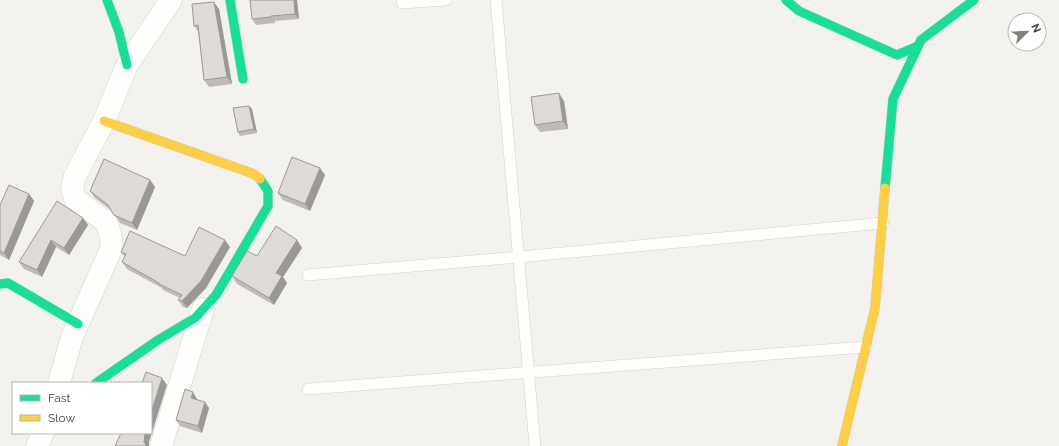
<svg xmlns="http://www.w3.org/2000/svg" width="1059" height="446" viewBox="0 0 1059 446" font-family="Raleway,sans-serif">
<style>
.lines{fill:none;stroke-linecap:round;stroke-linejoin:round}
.lane-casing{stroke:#d2d0cb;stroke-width:12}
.street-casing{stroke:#d2d0cb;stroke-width:23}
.fast-casing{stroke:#d3cfc5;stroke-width:10}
.slow-casing{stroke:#d3cfc5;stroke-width:10}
.lane{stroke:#fdfdfc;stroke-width:11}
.street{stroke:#fdfdfc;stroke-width:22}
.fast{stroke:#16e098;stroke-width:9}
.slow{stroke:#ffcf43;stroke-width:9}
.wall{fill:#bfbcb8}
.shaded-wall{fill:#9b9996}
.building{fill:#dedbd6;stroke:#9b9996}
</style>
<rect width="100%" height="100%" fill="#f4f2ee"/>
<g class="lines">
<!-- lane casing -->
<g class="lane-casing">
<g id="lane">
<path d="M 496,0 L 535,446"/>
<path d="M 402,3 L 446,0"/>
<path d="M 308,275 L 519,257 L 883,223"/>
<path d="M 308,389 L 866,347"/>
</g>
</g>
<!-- street casing -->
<g class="street-casing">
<g id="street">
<path d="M 59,383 L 72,337 L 112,247 L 110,233 L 106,222 L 75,199 L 72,187 L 75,176 L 104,121 L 127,65 L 171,0"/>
<path d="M 37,446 L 43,433"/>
<path d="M 161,446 L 203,309"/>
</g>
</g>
<!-- fast casing -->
<g class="fast-casing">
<g id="fast">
<path d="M 107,0 L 119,32 L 127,65"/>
<path d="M 230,0 L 243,79"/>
<path d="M 786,0 L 799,11 L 897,55 L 918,46"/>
<path d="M 885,188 L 893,99 L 921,40 L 974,0"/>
<path d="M 0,284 L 8,283 L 78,324"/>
<path d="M 96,383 L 158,340 L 195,318 L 216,295 L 268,206 L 268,191 L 260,179"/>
</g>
</g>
<!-- slow casing -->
<g class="slow-casing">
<g id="slow">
<path d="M 104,121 L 254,174 L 260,179"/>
<path d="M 842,446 L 875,308 L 885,188"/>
</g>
</g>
<!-- lane -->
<use href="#lane" class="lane"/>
<!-- street -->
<use href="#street" class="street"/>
<!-- fast -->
<use href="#fast" class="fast"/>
<!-- slow -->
<use href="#slow" class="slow"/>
</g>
<!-- wall -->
<g class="wall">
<path d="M 297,0 L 299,19 L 275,21 L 275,23 L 256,25 L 252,19 Z"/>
<path d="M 219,9 L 232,84 L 209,87 L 204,80 L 198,31 L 194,26 Z"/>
<path d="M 564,101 L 568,129 L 540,132 L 535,125 Z"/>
<path d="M 249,106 L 252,109 L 257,133 L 240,136 L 238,132 Z"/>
<path d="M 325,175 L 310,211 L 283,200 L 278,193 Z"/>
<path d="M 150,180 L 155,187 L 137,230 L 120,223 L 112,211 L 95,198 L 90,191 Z"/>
<path d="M 29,194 L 34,201 L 9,260 L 0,255 L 0,205 Z"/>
<path d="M 83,218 L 88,225 L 69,255 L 56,247 L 42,277 L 24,269 L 19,262 Z"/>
<path d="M 297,240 L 302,248 L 283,277 L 287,283 L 274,305 L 237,284 L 232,276 L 257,256 Z"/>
<path d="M 230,247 L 206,288 L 187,308 L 183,307 L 178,300 L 180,298 L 163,290 L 162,288 L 127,269 L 122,262 L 125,257 L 121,252 L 185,256 Z"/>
<path d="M 197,399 L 209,408 L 202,433 L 180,426 L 176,420 Z"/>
</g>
<!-- shaded-wall -->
<g class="shaded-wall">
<path d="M 294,0 L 297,0 L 299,19 L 295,14 Z"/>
<path d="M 214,2 L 219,9 L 232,84 L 227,77 Z"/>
<path d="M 559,93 L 564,101 L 568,129 L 563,121 Z"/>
<path d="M 249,106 L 252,109 L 257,133 L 254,129 Z"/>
<path d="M 320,168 L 325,175 L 310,211 L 305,204 Z"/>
<path d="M 150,180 L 155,187 L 137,230 L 132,223 Z"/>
<path d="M 29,194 L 34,201 L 9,260 L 4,253 Z"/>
<path d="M 83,218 L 88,225 L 69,255 L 64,248 Z"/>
<path d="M 51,240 L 56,247 L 42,277 L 37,270 Z"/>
<path d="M 225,240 L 230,247 L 206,288 L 187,308 L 182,301 Z"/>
<path d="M 297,240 L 302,248 L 283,277 L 287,283 L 274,305 L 269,298 L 276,273 Z"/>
<path d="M 162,378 L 167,385 L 149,442 L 149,446 L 145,446 L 144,442 L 144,435 L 145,433 L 151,433 L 151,413 Z"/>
<path d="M 193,392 L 197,399 L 195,404 L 191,398 Z"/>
<path d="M 205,402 L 209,408 L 202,433 L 198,426 Z"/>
</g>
<!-- building -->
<g class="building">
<path d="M 250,0 L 294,0 L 295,14 L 271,16 L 271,17 L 252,19 Z"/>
<path d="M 214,2 L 227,77 L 204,80 L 198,25 L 194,26 L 192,4 Z"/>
<path d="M 559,93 L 563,121 L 535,125 L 531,97 Z"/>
<path d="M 249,106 L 254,129 L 238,132 L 233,108 Z"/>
<path d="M 292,157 L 320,168 L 305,204 L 278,193 Z"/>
<path d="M 104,159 L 150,180 L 132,223 L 114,215 L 108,205 L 90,191 Z"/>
<path d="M 9,185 L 29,194 L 4,253 L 0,251 L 0,205 Z"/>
<path d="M 57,201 L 83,218 L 64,248 L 51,240 L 37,270 L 19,262 Z"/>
<path d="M 276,226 L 297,240 L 276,273 L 282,276 L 269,298 L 232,276 L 247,251 L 257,256 Z"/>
<path d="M 199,227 L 225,240 L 201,281 L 182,301 L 178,300 L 182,295 L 159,284 L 159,283 L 122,262 L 126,254 L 121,252 L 130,231 L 185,256 Z"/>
<path d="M 146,372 L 162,378 L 151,413 L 151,383 L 142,383 Z"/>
<path d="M 185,389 L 193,392 L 191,398 L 205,402 L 198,426 L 176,420 Z"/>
<path d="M 121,433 L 145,433 L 144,442 L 146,445 L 145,446 L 115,446 Z"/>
</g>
<!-- legend -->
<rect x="12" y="382" width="140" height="52" fill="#ffffff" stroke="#b7b4b0"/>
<rect x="20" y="395" width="20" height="6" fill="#16e098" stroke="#b7b4b0"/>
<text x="48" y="402" font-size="12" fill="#4b4439">Fast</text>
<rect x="20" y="415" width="20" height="6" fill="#ffcf43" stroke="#b7b4b0"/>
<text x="48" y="422" font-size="12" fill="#4b4439">Slow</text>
<!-- north arrow -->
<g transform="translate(1027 32) rotate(67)"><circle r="19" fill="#ffffff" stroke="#b7b4b0"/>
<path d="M0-3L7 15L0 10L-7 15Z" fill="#868178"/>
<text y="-6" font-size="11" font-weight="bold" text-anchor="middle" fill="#4b4439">N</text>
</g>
</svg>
